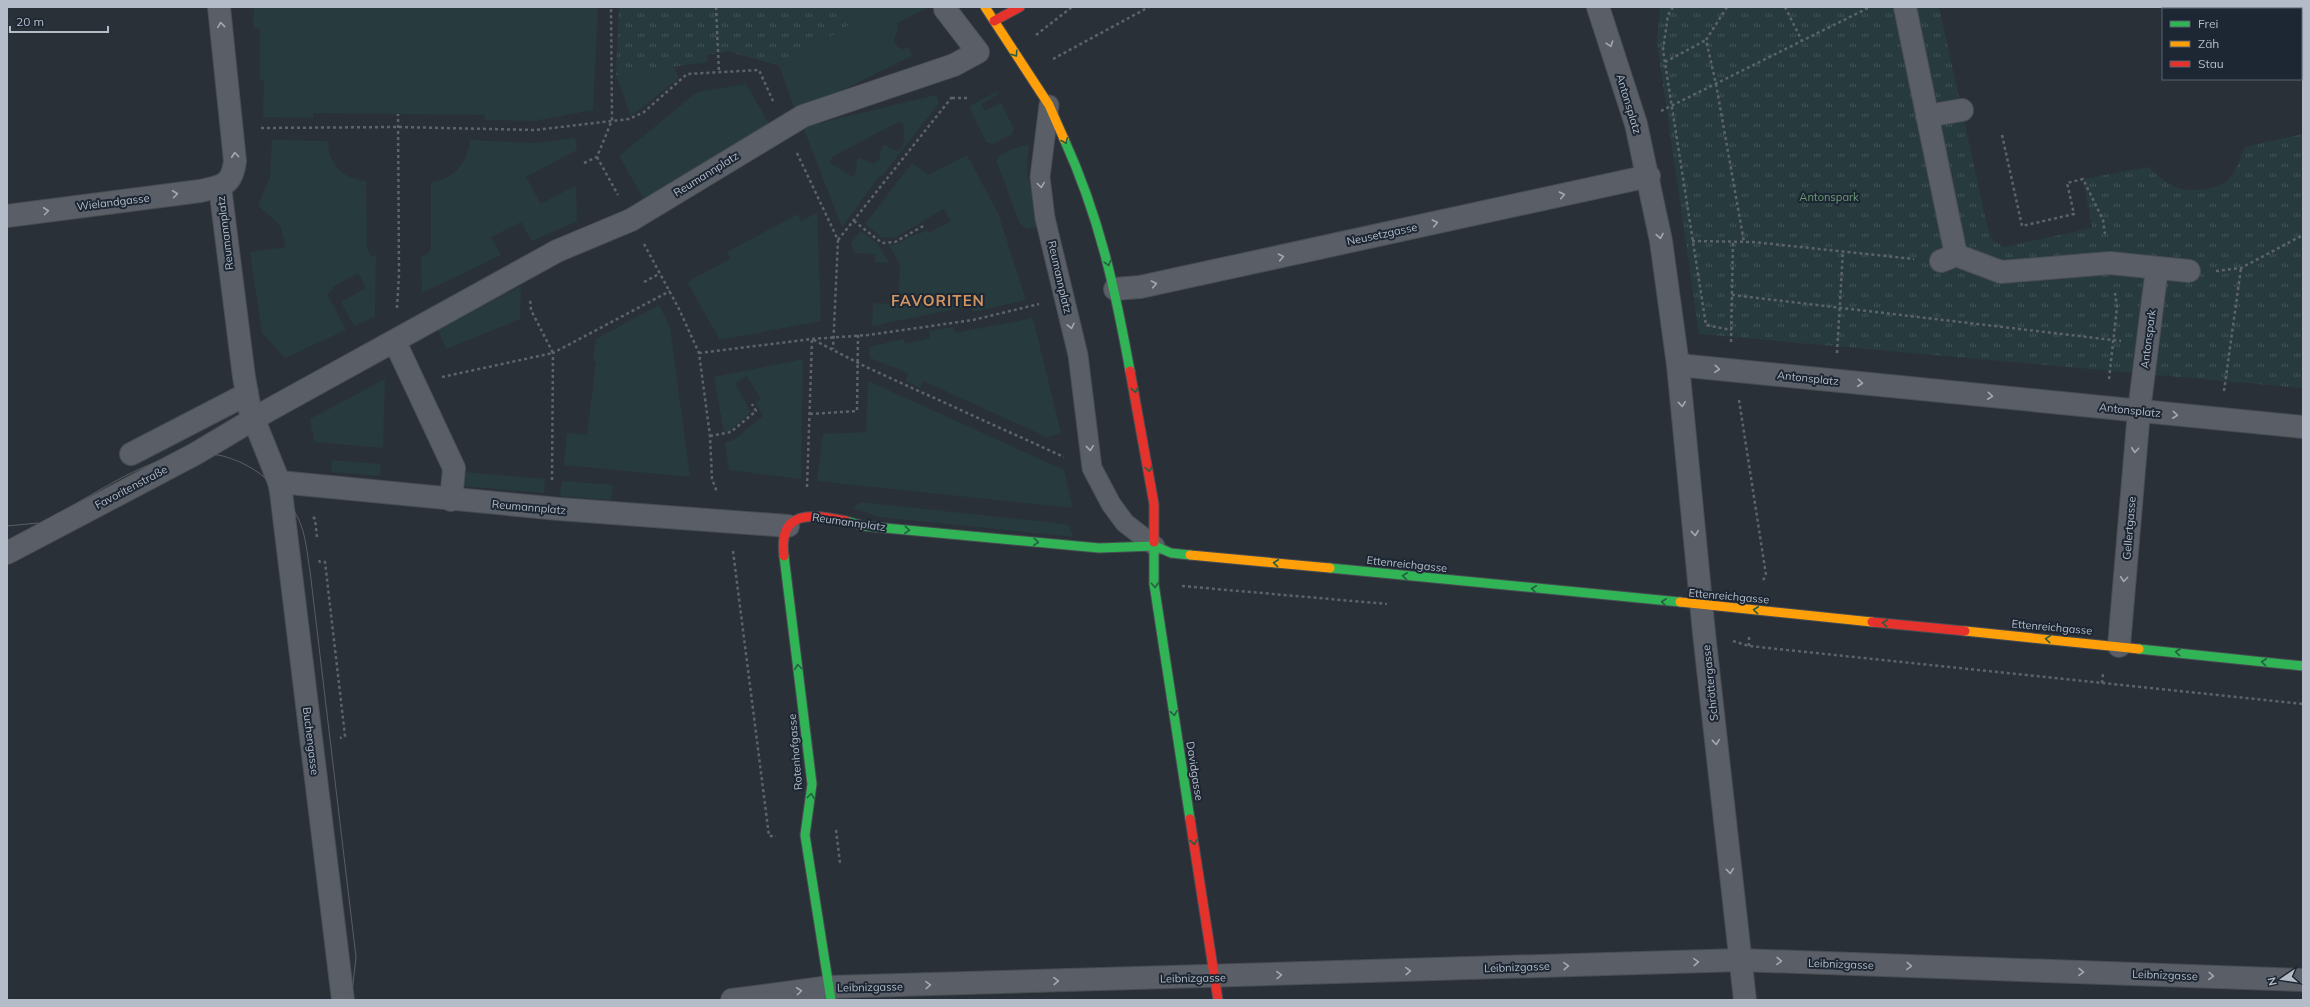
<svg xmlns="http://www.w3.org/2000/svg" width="2310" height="1007" viewBox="0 0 2310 1007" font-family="Mulish,sans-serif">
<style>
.green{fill:#273a3e;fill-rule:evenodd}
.park{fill:url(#park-tufts)}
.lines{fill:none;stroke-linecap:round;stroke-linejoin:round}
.lane-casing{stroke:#484c53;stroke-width:21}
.street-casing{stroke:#484c53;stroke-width:24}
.fast-casing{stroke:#484c53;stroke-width:11}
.slow-casing{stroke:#484c53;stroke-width:11}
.jam-casing{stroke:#484c53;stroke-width:11}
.path{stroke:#5d636a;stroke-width:2.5;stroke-dasharray:3 3;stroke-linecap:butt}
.lane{stroke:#5a5e66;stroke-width:19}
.street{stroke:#5a5e66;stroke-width:22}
.fast{stroke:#30b455;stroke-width:9}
.slow{stroke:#ff9f0a;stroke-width:9}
.jam{stroke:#e5322d;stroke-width:9}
.tram{stroke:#595d64;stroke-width:1}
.oneway{stroke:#a2a9b5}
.oneway2{stroke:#255f41}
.labels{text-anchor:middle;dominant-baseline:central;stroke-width:4;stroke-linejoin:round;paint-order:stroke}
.street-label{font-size:11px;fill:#b4bcc9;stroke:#1d2633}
.park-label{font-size:11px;fill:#6b9a76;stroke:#1d2633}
.district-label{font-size:15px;font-weight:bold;letter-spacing:1px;fill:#d59563;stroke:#1d2633}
</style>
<defs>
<pattern id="park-tufts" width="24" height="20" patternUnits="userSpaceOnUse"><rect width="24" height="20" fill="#273a3e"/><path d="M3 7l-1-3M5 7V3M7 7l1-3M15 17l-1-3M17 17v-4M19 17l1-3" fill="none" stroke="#445559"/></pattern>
</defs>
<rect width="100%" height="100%" fill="#2a3038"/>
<!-- green -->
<g class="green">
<path d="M 254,7 L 598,7 L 593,110 L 534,121 L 485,120 L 485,115 L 480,115 L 313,113 L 313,118 L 263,117 L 264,80 L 260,80 L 260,30 L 253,27 Z"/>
<path d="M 844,7 L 929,7 L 897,23 L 898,31 C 892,39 893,45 902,49 L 909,48 L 912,56 L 796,113 L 780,68 L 850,24 Z"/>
<path d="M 674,66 L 679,78 L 631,116 L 616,75 Z"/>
<path d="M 746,84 L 770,125 L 648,206 L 619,156 L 697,92 Z"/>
<path d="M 996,92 L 997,95 L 981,104 L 985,111 L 1001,103 L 1014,129 L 1012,134 L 993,144 L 986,142 L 969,106 Z"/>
<path d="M 936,95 L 939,103 L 882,176 L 880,175 L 842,227 L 803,127 ZM 898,122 L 903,123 C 905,130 905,144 900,150 L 897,151 L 885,145 L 882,146 L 879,160 L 874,164 L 860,158 L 857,160 L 855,175 L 853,177 L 830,163 L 832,157 Z"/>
<path d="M 575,138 L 577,150 L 526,177 L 541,204 L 576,185 L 577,221 L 532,241 L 521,222 L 491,237 L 501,255 L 422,293 L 421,256 L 427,255 L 431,248 L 431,182 C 454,180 468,162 470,140 L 536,143 Z"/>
<path d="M 272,140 L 328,141 C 328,164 343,179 366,181 L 367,247 L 371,256 L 376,255 L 375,317 L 354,326 L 341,302 L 366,288 L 358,273 L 333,287 L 333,289 L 327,294 L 346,330 L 285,358 L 262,333 L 250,252 L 286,247 L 280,225 L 258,206 L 270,177 Z"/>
<path d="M 1029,144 L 1027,173 L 1039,226 L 1027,229 L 1020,224 L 996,160 C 1003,150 1018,148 1029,144 Z"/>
<path d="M 967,155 L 998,213 L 1026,300 L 973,312 L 971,306 L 872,326 L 873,303 L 898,304 L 900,264 L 889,245 L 897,244 L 916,234 L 919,234 L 927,230 L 929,233 L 951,221 L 944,209 L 894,238 L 881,237 L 865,224 L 912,163 L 928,175 Z"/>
<path d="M 817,213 L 821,321 L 720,340 L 687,282 L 730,259 L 727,252 L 798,214 L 801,221 Z"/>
<path d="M 861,231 L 878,244 L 889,263 L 875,262 L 875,254 L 854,253 L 851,243 Z"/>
<path d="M 521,286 L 520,319 L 446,349 L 438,330 Z"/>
<path d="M 659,305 L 670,327 L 690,477 L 564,465 L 567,433 L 587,435 L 596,362 L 593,361 L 596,339 Z"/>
<path d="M 1033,318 L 1061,433 L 1047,437 L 923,381 L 920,388 L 906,381 L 908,373 L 870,358 L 869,347 L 904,339 L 905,344 L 930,338 L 929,331 L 953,327 L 955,333 Z"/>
<path d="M 803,359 L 801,479 L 729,470 L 725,442 L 734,440 L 763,416 L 756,402 L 761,399 L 747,376 L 735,383 L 751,412 L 730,431 L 724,432 L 714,377 Z"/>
<path d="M 385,379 L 383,448 L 314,442 L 310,419 Z"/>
<path d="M 868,381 L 1064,470 L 1073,508 L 817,481 L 823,434 L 866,432 Z"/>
<path d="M 332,460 L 381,464 L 380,476 L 331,472 Z"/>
<path d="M 463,472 L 545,479 L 544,493 L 462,486 Z"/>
<path d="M 562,481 L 613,485 L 611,500 L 560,496 Z"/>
<path d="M 860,502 L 1065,524 L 1069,526 L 1074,537 L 880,517 L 853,508 Z"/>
</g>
<!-- park -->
<g class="park">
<path d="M 619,7 L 844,7 L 850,24 L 780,68 L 778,65 L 727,51 L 707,55 L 708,62 L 616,75 Z"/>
<path d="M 1660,7 L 1939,7 L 1987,225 L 1992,240 L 2004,247 L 2092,228 L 2083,179 L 2149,167 C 2169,187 2181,194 2209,188 C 2218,187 2227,183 2232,175 C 2238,167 2241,156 2245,147 L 2303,134 L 2303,388 L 1699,334 L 1657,42 Z"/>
</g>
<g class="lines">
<!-- lane casing -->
<g class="lane-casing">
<path id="lane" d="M 1049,105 L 1040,177 L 1045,218 L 1078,355 L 1092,468 L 1111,504 L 1125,523 L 1155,546"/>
</g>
<!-- street casing -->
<g class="street-casing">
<g id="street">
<path d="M 1598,7 L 1636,124 L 1661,241 L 1678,365 L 1704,633 L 1745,1000"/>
<path d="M 1905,7 L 1956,255 L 1941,261"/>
<path d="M 1927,116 L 1962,110"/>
<path d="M 220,187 L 244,377 L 250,410 L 279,482 L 281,492 L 343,1000"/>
<path d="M 7,216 L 200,191 C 222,186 232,186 235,161 L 219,7"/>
<path d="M 1956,255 L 2001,272 L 2110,263 L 2189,271"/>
<path d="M 1115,289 L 1140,287 L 1649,176"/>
<path d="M 395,342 L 454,468 L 451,500"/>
<path d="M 1678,365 L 2303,427"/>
<path d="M 131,454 L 247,394"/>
<path d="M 279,482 L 559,509 L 788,526"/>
<path d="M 7,553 L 195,454 L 269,410 L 557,251 L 631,220 L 803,116 L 954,65 L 978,52 L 945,9"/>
<path d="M 2119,646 L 2139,411 L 2157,268"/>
<path d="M 732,1000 L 830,987 L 1740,960 L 2303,980"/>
</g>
</g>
<!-- fast casing -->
<g class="fast-casing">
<g id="fast">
<path d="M 1064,139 C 1099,216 1115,288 1130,371"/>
<path d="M 846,521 L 864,526 L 1099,548 L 1155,546 L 1171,553 L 1190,555"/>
<path d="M 1154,542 L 1154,584 L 1190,819"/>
<path d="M 784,556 L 812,784 L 805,835 L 831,1000"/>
<path d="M 1330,568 L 1680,602"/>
<path d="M 2139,649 L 2303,666"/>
</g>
</g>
<!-- slow casing -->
<g class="slow-casing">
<g id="slow">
<path d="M 985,7 L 1049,105 L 1064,139"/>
<path d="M 1190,555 L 1330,568"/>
<path d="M 1680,602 L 1872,622"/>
<path d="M 1965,631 L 2139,649"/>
</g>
</g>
<!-- jam casing -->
<g class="jam-casing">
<g id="jam">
<path d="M 994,21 L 1020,7"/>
<path d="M 1130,371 L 1154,504 L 1154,542"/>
<path d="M 784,556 C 778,510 812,513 846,521"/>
<path d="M 1872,622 L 1965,631"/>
<path d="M 1190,819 L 1218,1000"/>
</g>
</g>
<!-- path -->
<g class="path">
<path d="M 716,7 L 719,72"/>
<path d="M 1673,7 L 1668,15 L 1663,50 L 1706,325 L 1731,330"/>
<path d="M 1727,7 L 1706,40 L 1716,84 L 1744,242"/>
<path d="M 1785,7 L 1802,41"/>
<path d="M 1036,35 L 1072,7"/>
<path d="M 1053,59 L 1149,7"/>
<path d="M 1665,62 L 1706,40"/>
<path d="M 952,98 L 970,98"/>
<path d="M 1661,111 L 1870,7"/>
<path d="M 261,128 L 398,127 L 535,130 L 629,119 L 644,112 L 687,74 L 759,70 L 773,101"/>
<path d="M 2002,135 L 2022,226 L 2074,214 L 2067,183 L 2083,179 L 2103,220 L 2105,234"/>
<path d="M 797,153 L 838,240 L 833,349"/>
<path d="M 597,157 L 618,195"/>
<path d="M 584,163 L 597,157 L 612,120 L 611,7"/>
<path d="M 854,221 L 882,243 L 895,242 L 925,225"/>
<path d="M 838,240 L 952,97"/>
<path d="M 1692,241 L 1753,242 L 1914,259"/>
<path d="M 644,244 L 679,309 L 699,353 L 710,436 L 712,479 L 717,492"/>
<path d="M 2216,271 L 2241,268 L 2303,235"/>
<path d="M 644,282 L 659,274"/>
<path d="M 1732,295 L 2121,341"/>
<path d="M 397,308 L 399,275 L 398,114"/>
<path d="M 1731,342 L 1733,242"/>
<path d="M 699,353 L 812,339 L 868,335 L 973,320 L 1039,304"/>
<path d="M 1837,353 L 1843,251"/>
<path d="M 442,377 L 553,353 L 531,310 L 530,299"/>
<path d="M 2109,379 L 2117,307 L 2115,293"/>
<path d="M 2224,391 L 2241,268"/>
<path d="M 1739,400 L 1766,575 L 1762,582"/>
<path d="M 810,414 L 857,411 L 858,335"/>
<path d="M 710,436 L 731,432 L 756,411 L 752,404"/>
<path d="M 552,480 L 553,353 L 670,291"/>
<path d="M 807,487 L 812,339 L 866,367 L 1064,457"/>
<path d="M 313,517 L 315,519 L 317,537"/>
<path d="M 733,551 L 769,836 L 776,836"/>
<path d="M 319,560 L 320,562 L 325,562 L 345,736 L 340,738"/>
<path d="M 1182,586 L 1387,604"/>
<path d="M 1733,641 L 1749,646 L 2303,704"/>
<path d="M 1749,646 L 1749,636"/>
<path d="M 2102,683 L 2103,674"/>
<path d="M 836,830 L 840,863"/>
</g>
<!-- lane -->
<use href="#lane" class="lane"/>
<!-- street -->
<use href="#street" class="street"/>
<!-- fast -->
<use href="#fast" class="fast"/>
<!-- slow -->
<use href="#slow" class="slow"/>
<!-- jam -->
<use href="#jam" class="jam"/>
<!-- tram -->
<g class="tram">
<path d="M 7,526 L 38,523"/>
<path d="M 7,545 C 28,528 54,516 77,503 C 112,483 149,459 190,454 C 235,448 279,480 298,518 C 306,534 307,554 310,571 L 356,957 L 353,984 L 347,1000"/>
</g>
</g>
<!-- one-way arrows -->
<defs><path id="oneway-chevron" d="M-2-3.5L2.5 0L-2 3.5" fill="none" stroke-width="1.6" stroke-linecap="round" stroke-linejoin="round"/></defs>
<g class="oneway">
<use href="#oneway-chevron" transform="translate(221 25) rotate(-96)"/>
<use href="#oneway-chevron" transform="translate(1610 44) rotate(72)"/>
<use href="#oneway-chevron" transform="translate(235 155) rotate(-95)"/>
<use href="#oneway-chevron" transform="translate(1041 185) rotate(82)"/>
<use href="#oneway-chevron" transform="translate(175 194) rotate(-7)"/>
<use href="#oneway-chevron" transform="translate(1562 195) rotate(-12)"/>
<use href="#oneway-chevron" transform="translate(46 211) rotate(-7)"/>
<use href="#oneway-chevron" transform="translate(1435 223) rotate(-12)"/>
<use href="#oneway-chevron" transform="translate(1660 236) rotate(79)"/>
<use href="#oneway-chevron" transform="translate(1281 257) rotate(-12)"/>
<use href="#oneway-chevron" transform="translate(1154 284) rotate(-12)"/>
<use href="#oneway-chevron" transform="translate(1071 326) rotate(77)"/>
<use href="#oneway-chevron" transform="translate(1717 369) rotate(5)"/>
<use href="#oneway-chevron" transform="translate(1860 383) rotate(6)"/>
<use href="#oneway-chevron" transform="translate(1990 396) rotate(6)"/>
<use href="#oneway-chevron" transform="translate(1682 404) rotate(84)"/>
<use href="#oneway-chevron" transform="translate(2175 415) rotate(6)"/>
<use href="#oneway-chevron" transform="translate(1090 448) rotate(84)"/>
<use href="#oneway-chevron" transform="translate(2135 450) rotate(95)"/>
<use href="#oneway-chevron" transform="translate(1695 533) rotate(84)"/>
<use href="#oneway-chevron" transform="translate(2124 579) rotate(95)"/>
<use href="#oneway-chevron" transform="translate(1716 742) rotate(84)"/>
<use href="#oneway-chevron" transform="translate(1730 871) rotate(84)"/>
<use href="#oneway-chevron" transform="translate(1779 961) rotate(2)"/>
<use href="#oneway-chevron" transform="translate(1696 962) rotate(-2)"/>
<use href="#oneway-chevron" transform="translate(1566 966) rotate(-2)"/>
<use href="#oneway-chevron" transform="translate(1909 966) rotate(2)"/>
<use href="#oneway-chevron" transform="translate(1408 971) rotate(-2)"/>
<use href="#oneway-chevron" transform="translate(2081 972) rotate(2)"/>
<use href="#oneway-chevron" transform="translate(1279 975) rotate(-2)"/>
<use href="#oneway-chevron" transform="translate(2211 976) rotate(2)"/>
<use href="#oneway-chevron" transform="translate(1056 981) rotate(-2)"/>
<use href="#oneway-chevron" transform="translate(928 985) rotate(-2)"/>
<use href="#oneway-chevron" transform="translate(799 991) rotate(-7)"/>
</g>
<g class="oneway2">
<use href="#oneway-chevron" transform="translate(1015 54) rotate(56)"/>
<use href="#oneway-chevron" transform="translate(1065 141) rotate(67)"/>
<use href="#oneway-chevron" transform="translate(1108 263) rotate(74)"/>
<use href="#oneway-chevron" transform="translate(1135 390) rotate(79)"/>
<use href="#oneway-chevron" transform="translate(1149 469) rotate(81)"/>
<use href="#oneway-chevron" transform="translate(907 530) rotate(5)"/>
<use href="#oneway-chevron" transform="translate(1036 542) rotate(5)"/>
<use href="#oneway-chevron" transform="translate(1276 563) rotate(-174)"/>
<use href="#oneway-chevron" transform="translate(1405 576) rotate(-174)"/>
<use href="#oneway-chevron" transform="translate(1155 585) rotate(85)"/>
<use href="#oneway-chevron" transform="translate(1534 589) rotate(-174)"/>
<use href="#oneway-chevron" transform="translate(1664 602) rotate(-174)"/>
<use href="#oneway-chevron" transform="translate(1756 610) rotate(-174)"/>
<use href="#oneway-chevron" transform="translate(1885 623) rotate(-174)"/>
<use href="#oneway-chevron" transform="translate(2048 639) rotate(-175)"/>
<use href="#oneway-chevron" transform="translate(2178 652) rotate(-174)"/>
<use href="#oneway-chevron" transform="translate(2264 662) rotate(-174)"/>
<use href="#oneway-chevron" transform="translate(798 667) rotate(-97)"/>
<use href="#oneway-chevron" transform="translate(1174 713) rotate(81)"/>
<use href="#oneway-chevron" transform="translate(811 796) rotate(-82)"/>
<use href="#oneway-chevron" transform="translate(1194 842) rotate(81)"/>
</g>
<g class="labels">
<!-- street labels -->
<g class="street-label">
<text transform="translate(1629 104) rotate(73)">Antonsplatz</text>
<text transform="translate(706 174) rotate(-32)">Reumannplatz</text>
<text transform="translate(113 202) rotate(-7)">Wielandgasse</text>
<text transform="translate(225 233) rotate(-97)">Reumannplatz</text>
<text transform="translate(1382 234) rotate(-12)">Neusetzgasse</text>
<text transform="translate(1060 277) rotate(77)">Reumannplatz</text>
<text transform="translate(2148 339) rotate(-83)">Antonspark</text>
<text transform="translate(1808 378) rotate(6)">Antonsplatz</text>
<text transform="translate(2130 410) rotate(6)">Antonsplatz</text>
<text transform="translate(131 487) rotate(-28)">Favoritenstraße</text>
<text transform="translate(529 507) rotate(5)">Reumannplatz</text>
<text transform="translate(849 522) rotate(8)">Reumannplatz</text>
<text transform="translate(2129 528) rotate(-85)">Gellertgasse</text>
<text transform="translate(1407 564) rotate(6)">Ettenreichgasse</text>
<text transform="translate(1729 596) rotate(5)">Ettenreichgasse</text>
<text transform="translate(2052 627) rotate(5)">Ettenreichgasse</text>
<text transform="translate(1710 683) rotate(-96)">Schröttergasse</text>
<text transform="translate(311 741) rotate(83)">Buchengasse</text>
<text transform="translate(795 752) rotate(-95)">Rotenhofgasse</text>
<text transform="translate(1195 771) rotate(81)">Davidgasse</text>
<text transform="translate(1841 964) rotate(2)">Leibnizgasse</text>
<text transform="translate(1517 967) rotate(-2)">Leibnizgasse</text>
<text transform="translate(2165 975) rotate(2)">Leibnizgasse</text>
<text transform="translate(1193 978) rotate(-1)">Leibnizgasse</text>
<text transform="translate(870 987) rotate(-1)">Leibnizgasse</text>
</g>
<!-- park labels -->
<g class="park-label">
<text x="1829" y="197">Antonspark</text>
</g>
<!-- district labels -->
<g class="district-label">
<text x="938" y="300">FAVORITEN</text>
</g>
</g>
<!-- border -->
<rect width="2310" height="1007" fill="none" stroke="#b4bcc9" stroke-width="16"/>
<!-- legend -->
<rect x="2162" y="8" width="140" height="72" fill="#1d2633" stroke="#59626f"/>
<rect x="2170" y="21" width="20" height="6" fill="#30b455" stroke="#59626f"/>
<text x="2198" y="28" font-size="12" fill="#b4bcc9">Frei</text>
<rect x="2170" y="41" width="20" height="6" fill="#ff9f0a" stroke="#59626f"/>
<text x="2198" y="48" font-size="12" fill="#b4bcc9">Zäh</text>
<rect x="2170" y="61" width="20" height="6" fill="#e5322d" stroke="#59626f"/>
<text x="2198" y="68" font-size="12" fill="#b4bcc9">Stau</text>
<!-- north arrow -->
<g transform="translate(2282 979) rotate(257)" stroke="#1d2633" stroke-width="3" paint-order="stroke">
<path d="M0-3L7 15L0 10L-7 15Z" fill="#b4bcc9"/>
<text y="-6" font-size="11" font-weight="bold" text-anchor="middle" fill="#b4bcc9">N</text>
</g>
<!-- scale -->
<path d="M10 26v6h98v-6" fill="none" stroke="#b4bcc9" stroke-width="2"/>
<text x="16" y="26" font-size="12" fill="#b4bcc9" stroke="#1d2633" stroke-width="3" paint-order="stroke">20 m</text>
</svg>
